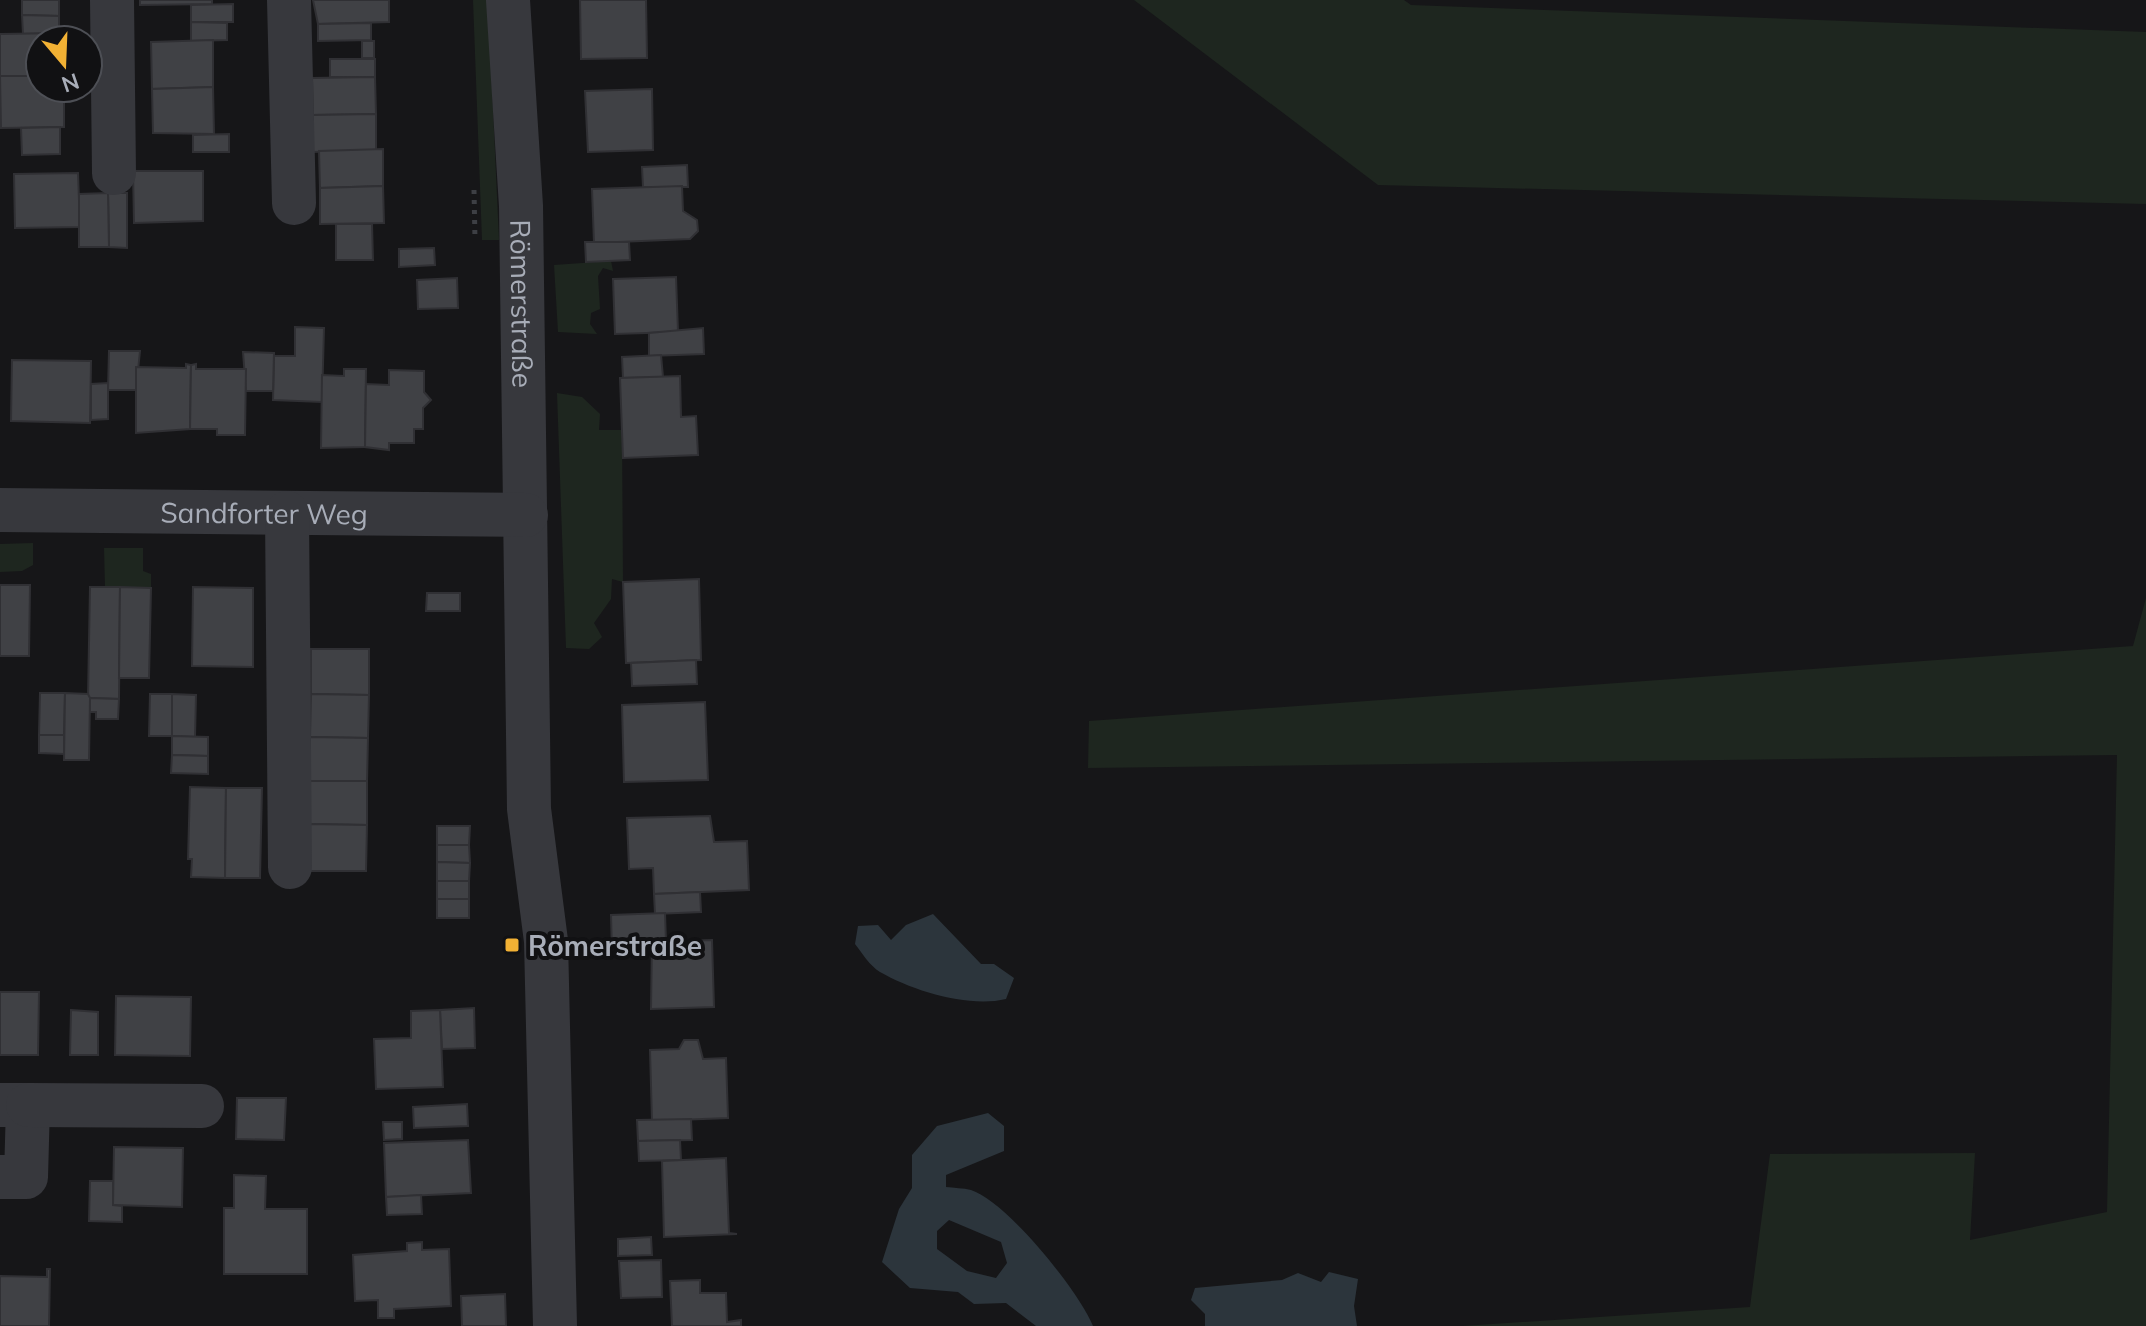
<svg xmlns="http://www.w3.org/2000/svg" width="2146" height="1326" viewBox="0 0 2146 1326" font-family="Mulish,sans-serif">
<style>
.green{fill:#1e261f}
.water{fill:#2c353c;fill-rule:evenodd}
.building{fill:#404145;stroke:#303034;stroke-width:2}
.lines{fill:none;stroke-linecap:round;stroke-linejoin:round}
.path{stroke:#3d3f44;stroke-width:5;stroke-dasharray:4 6;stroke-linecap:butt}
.minor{stroke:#37383d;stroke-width:44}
.poi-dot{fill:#f2b134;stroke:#111113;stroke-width:3}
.labels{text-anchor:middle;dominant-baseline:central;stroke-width:8;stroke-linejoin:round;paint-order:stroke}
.street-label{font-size:28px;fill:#a8adb8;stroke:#111113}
.poi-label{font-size:28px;font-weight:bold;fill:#a8adb8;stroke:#111113;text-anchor:start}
</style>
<rect width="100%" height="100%" fill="#161618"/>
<!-- green -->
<g class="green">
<path d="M 473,0 L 488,0 L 499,240 L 482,240 Z"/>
<path d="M 1134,0 L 1404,0 L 1411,5 L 2146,32 L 2146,204 L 1378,185 Z"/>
<path d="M 611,261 L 613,271 L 603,268 L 598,276 L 600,309 L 591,313 L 590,324 L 597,334 L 558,332 L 554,265 Z"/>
<path d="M 557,393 L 582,397 L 600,414 L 599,430 L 622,430 L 623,582 L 612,579 L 611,599 L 594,623 L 602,637 L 589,649 L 566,648 Z"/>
<path d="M 33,543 L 33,565 L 22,571 L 0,572 L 0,544 Z"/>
<path d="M 104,548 L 143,548 L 143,571 L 151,574 L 151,588 L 105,587 Z"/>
<path d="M 2146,598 L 2146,1326 L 1462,1326 L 1750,1307 L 1770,1154 L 1975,1153 L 1970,1240 L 2107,1212 L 2117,755 L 1088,768 L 1089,721 L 2133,646 Z"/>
</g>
<!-- water -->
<g class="water">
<path d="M 933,914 L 981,964 L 994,964 L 1014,978 L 1006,999 C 969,1008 913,991 880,972 C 870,966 862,953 855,944 L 858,926 L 878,925 L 891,940 L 906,925 Z"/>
<path d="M 988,1113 L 1004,1126 L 1004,1151 L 946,1175 L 946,1187 C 954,1188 963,1188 971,1190 C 1006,1201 1079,1291 1093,1326 L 1036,1326 L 1006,1303 L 974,1304 L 958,1292 L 910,1288 L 882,1262 L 899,1209 L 912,1188 L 912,1155 L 937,1126 ZM 949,1220 L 1001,1242 L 1007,1263 L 996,1278 L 967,1271 L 937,1249 L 937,1231 Z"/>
<path d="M 1329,1272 L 1358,1279 L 1354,1306 L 1357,1326 L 1205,1326 L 1205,1314 L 1191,1300 L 1195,1288 L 1282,1280 L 1298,1273 L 1321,1282 Z"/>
</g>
<!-- building -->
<g class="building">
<path d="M 22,0 L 59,0 L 59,16 L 22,15 Z"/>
<path d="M 140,0 L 212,0 L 212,4 L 140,5 Z"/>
<path d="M 313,0 L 389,0 L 389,22 L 318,24 Z"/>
<path d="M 580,0 L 646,0 L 647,58 L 581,59 Z"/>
<path d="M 233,4 L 233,22 L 191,22 L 191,5 Z"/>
<path d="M 22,15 L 59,16 L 59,33 L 23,34 Z"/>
<path d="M 191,22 L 227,23 L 227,40 L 191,41 Z"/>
<path d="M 371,23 L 371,40 L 318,41 L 318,24 Z"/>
<path d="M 63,33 L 63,40 L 40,40 L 40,76 L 0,76 L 0,34 Z"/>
<path d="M 213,40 L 213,87 L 152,89 L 151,42 Z"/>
<rect x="362" y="41" width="12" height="17"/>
<rect x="330" y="59" width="45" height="18"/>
<path d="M 0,76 L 40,76 L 40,88 L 64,88 L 64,127 L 1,128 Z"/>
<path d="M 375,77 L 376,114 L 313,115 L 312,78 Z"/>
<path d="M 213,87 L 214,134 L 153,133 L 152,89 Z"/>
<path d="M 652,89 L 653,150 L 588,152 L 585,91 Z"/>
<path d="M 376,114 L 376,150 L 313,152 L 313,115 Z"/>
<path d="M 60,127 L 60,154 L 22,155 L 21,128 Z"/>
<path d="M 229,134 L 229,152 L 193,152 L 193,135 Z"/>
<path d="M 383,149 L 383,186 L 320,188 L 319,151 Z"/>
<path d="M 687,165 L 688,187 L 643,187 L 642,167 Z"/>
<path d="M 133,171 L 203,171 L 203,221 L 134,223 Z"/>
<path d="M 78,173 L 80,227 L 15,228 L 14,174 Z"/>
<path d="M 383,186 L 384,223 L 320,224 L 320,188 Z"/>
<path d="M 682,186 L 683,211 L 697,220 L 698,231 L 690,239 L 594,243 L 592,189 Z"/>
<path d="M 108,193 L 127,193 L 127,248 L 109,247 Z"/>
<path d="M 108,193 L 109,247 L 79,247 L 79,194 Z"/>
<path d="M 336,224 L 372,224 L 373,260 L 336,260 Z"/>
<path d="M 585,242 L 629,242 L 630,260 L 586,262 Z"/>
<path d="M 434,248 L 435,265 L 399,267 L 399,249 Z"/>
<path d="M 676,277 L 678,332 L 615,334 L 613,279 Z"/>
<path d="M 457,278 L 458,308 L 418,309 L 417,280 Z"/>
<path d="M 295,327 L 324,328 L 322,402 L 273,400 L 274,356 L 295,356 Z"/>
<path d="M 703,328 L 704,354 L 649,356 L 649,333 Z"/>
<path d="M 109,351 L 140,351 L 136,390 L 108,390 Z"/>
<path d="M 243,352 L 274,353 L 273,391 L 246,391 Z"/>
<path d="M 661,355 L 663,377 L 623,378 L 622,357 Z"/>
<path d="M 12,360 L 91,361 L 90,423 L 11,421 Z"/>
<path d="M 186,364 L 191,365 L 190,429 L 136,433 L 136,367 L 186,368 Z"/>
<path d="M 196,364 L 196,369 L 246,369 L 245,435 L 217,435 L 217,429 L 190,429 L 191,365 Z"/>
<path d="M 344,369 L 366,369 L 365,447 L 321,448 L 322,375 L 344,376 Z"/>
<path d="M 389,370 L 424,371 L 424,392 L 431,400 L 423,408 L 423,429 L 414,429 L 414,443 L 389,443 L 389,450 L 365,447 L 366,384 L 389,385 Z"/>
<path d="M 680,376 L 681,417 L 696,416 L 698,455 L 623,458 L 620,378 Z"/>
<path d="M 108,383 L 108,419 L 91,420 L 91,384 Z"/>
<path d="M 699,579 L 701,660 L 626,663 L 623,582 Z"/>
<path d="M 0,585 L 30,585 L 29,656 L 0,656 Z"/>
<path d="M 90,587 L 120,587 L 119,699 L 88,698 Z"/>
<path d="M 120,587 L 151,588 L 149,678 L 119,678 Z"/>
<path d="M 193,587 L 253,588 L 253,667 L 192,666 Z"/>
<path d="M 427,593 L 460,593 L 460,611 L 426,611 Z"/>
<path d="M 311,649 L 369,649 L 369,695 L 311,694 Z"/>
<path d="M 696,660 L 697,684 L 632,686 L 631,663 Z"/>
<path d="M 40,693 L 65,693 L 64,735 L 39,735 Z"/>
<path d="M 65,693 L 88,694 L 90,698 L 89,760 L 64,760 Z"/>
<path d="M 150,694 L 172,694 L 172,736 L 149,736 Z"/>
<path d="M 172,694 L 196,695 L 195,737 L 172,736 Z"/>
<path d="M 311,694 L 369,695 L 368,738 L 310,737 Z"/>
<path d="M 90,698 L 119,699 L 118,719 L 96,719 L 96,712 L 90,712 Z"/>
<path d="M 705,702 L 708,780 L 624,782 L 622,705 Z"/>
<path d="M 39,735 L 64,735 L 64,754 L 39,753 Z"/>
<path d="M 172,736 L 208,737 L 208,756 L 172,755 Z"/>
<path d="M 310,737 L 368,738 L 367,781 L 310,781 Z"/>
<path d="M 172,755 L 208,756 L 208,774 L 171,773 Z"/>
<path d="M 310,781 L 367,781 L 367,825 L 309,824 Z"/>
<path d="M 190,787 L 226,788 L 225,878 L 191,877 L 192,859 L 188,859 Z"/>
<path d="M 226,788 L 262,788 L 260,878 L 225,878 Z"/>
<path d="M 710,816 L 714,842 L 747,841 L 749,890 L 654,894 L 653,868 L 629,869 L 627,818 Z"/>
<path d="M 309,824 L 367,825 L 366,871 L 309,871 Z"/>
<path d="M 437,826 L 470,826 L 469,845 L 437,845 Z"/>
<path d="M 437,845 L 469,845 L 470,863 L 437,862 Z"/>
<path d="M 437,862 L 470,863 L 469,881 L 437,881 Z"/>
<rect x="437" y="881" width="32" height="18"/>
<path d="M 700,892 L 701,912 L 655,914 L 654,894 Z"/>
<rect x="437" y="899" width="32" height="19"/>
<path d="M 665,913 L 666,942 L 652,942 L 652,951 L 612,952 L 611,915 Z"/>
<path d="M 712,940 L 714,1007 L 651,1009 L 652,942 Z"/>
<path d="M 0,992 L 39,992 L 38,1055 L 0,1055 Z"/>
<path d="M 116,996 L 191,997 L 190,1056 L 115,1055 Z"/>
<path d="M 474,1008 L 475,1048 L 442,1049 L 440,1010 Z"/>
<path d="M 71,1010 L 98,1012 L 98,1055 L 70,1055 Z"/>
<path d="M 440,1010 L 443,1087 L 376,1089 L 374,1039 L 411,1038 L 411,1011 Z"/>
<path d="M 684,1040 L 698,1040 L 703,1059 L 726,1058 L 728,1118 L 652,1121 L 650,1050 L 679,1049 Z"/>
<path d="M 237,1098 L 286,1098 L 284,1140 L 236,1139 Z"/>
<path d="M 467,1104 L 468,1126 L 414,1128 L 413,1107 Z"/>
<path d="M 691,1119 L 692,1140 L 638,1141 L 637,1120 Z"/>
<path d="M 383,1122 L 402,1122 L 402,1139 L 384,1140 Z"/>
<path d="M 468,1140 L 471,1193 L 386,1197 L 384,1143 Z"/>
<path d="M 680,1140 L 681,1160 L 639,1161 L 638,1141 Z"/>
<path d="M 114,1147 L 183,1148 L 182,1207 L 113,1205 Z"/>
<path d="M 726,1158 L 729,1233 L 737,1234 L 664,1237 L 662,1161 Z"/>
<path d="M 234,1175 L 266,1176 L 265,1209 L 307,1209 L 307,1274 L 224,1274 L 224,1208 L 234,1208 Z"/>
<path d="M 90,1181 L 113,1181 L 113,1205 L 122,1206 L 122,1222 L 89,1221 Z"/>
<path d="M 421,1195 L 422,1214 L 387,1215 L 386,1197 Z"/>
<path d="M 651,1237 L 652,1255 L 618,1256 L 618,1239 Z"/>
<path d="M 422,1242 L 422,1250 L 449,1249 L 451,1306 L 394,1309 L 394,1318 L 378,1318 L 378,1300 L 355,1301 L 353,1255 L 407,1251 L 407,1243 Z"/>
<path d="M 661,1260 L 662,1297 L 621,1298 L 619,1261 Z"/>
<path d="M 47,1269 L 50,1269 L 49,1326 L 0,1326 L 0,1276 L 47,1277 Z"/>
<path d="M 700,1280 L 700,1293 L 726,1293 L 727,1322 L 741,1320 L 741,1326 L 672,1326 L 670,1281 Z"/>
<path d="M 505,1294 L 506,1326 L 462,1326 L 461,1296 Z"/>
</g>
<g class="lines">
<!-- path -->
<path class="path" d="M 474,190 L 475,240"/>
<!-- minor -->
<g class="minor">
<path d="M 112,0 L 114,173"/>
<path d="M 289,0 L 294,203"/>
<path id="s1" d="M 508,0 L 521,206 L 529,809 L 546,941 L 555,1326"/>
<path id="s2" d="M 0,510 L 526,515"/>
<path d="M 287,513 L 290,867"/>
<path d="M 0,1105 L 28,1105 L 26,1177 L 0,1177"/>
<path d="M 28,1105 L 202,1106"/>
</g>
</g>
<!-- markers -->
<rect class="poi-dot" x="504" y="937" width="16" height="16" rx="4"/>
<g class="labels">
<!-- street labels -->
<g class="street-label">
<text stroke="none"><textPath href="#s1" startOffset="304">Römerstraße</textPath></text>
<text stroke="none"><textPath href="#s2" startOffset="264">Sandforter Weg</textPath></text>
</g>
<!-- poi labels -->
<g class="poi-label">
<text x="528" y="945">Römerstraße</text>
</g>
</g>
<!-- north arrow -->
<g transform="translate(64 64) rotate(161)"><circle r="38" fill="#111113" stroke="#4d4f55" stroke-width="2"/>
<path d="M0-6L14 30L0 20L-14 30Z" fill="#f2b134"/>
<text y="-12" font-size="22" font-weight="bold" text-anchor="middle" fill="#a8adb8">N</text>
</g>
</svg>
